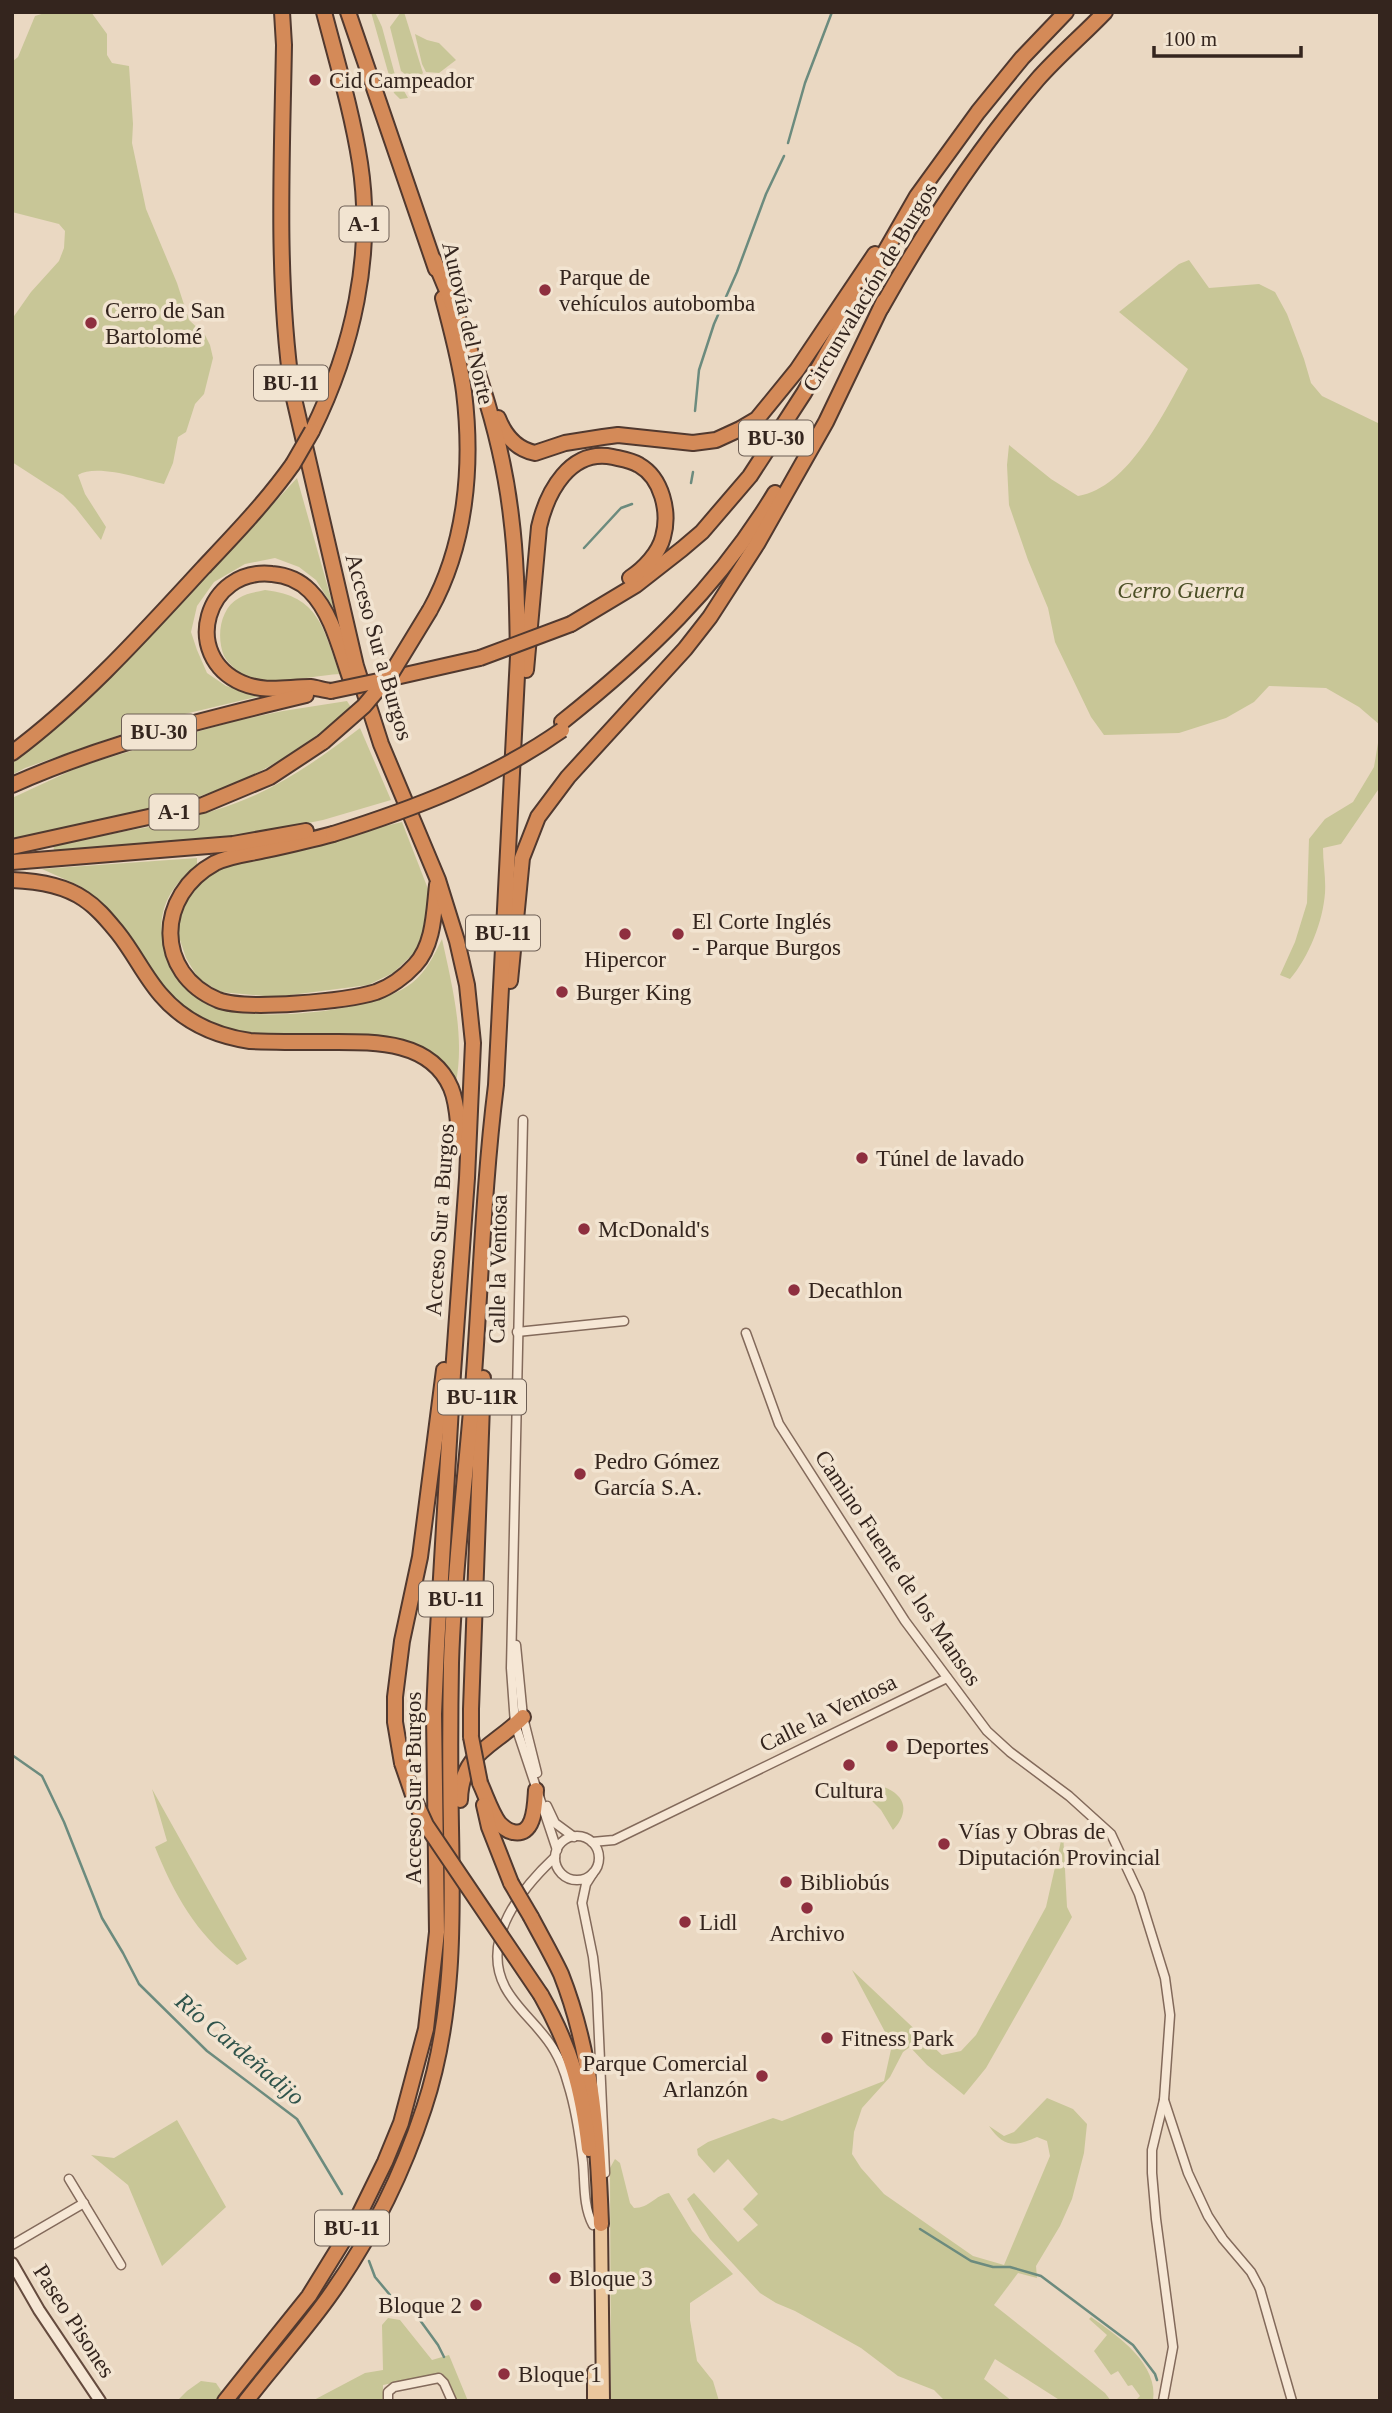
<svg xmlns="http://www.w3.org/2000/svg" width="1392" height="2413" viewBox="0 0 1392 2413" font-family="Georgia,serif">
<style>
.green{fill:#c8c697}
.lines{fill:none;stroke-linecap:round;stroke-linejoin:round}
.stream{stroke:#6c8b7e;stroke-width:2.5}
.minor-casing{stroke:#836a5b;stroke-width:11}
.secondary-casing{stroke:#654b3e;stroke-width:14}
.primary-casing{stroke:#51392f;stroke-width:16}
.motorway-casing{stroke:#51392f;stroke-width:18}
.minor{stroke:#f6e7d5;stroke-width:8}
.secondary{stroke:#f6e7d5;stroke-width:10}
.primary{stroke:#ebc69c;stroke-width:12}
.motorway{stroke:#d48a58;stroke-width:14}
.motorway-bridge-casing{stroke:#51392f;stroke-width:18;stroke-linecap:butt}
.motorway-bridge{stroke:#d48a58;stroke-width:14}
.poi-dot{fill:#8e2f3f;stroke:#f2e4d1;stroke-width:2.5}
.labels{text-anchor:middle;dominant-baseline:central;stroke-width:7;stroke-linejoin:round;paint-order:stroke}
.shield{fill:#f2e4d1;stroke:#6d5e54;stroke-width:2}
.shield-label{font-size:21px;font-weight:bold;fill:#34251e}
.poi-label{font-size:23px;fill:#34251e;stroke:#f2e4d1;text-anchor:start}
.street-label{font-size:23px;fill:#34251e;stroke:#f2e4d1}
.park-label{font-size:23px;font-style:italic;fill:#4b4f26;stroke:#f2e4d1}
.water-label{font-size:24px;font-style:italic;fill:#2e534b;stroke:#f2e4d1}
</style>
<rect width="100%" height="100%" fill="#ead8c2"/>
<!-- green -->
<g class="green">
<path d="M 48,12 L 91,12 L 107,34 L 107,55 L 112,63 L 129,66 L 133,124 L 132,143 L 146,209 L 177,283 L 189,320 L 205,335 L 210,345 L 213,358 L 204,394 L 195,404 L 186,432 L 178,437 L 173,463 L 164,484 C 143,479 96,463 78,475 L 85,494 L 106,527 L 101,540 L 75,507 L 63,495 L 12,462 L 12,319 L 31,292 L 59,261 L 64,248 L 65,231 L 59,224 L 12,212 L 12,62 L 18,57 L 35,16 Z"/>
<path d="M 371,12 L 375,12 L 382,27 L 395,75 L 408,98 L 400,99 L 394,93 Z"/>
<path d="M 401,12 L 404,12 L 423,73 C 417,81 408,77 401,71 L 390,27 Z"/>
<path d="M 415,34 L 427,40 L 439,43 L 456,60 L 439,73 L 426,72 L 422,64 Z"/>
<path d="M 1189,260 L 1209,288 L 1259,284 L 1275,292 L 1287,314 L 1304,359 L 1311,383 L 1322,396 L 1380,424 L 1380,725 L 1359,707 L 1326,688 L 1269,686 L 1254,702 L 1226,718 L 1179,733 L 1104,735 L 1091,717 L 1055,642 L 1048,608 L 1028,560 L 1009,505 L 1007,465 L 1009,445 L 1051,479 L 1078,496 C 1129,488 1165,411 1188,369 L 1119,312 L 1179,264 Z"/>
<path d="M 297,478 L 334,609 L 316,580 L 299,567 L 275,558 L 245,564 L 214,582 L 197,606 L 191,632 L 197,650 L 207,673 L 226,686 L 260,696 L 168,718 L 25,768 L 12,775 L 12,762 L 63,722 L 183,602 Z"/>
<path d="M 265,590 C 320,596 323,629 340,674 C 314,675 273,687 249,677 C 240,674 228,664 224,656 C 216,637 220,608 239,598 C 246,593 257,592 265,590 Z"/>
<path d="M 347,701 L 352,709 C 325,729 298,750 268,767 C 190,809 98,822 12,841 L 12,798 L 81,766 L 151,745 L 235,721 L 283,711 Z"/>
<path d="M 360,728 L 391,800 L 323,820 L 222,840 L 54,850 L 53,845 C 115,832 178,825 236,803 C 282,786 322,757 360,728 Z"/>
<path d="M 1380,731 L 1380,787 L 1341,844 L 1323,848 C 1323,863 1326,878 1325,893 C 1323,921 1309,957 1290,979 L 1280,975 L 1295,942 L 1307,903 L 1309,839 L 1325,819 L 1353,802 L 1374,767 Z"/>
<path d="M 402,822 L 430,894 L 421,938 L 414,953 L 393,973 L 368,985 L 275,997 L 220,992 L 198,978 L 186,958 L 177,931 L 187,895 L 212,872 L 252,858 Z"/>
<path d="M 197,858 L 197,866 C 156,895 151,937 179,977 C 186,988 198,1000 210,1006 C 253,1024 376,1012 412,983 C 427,971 434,955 442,939 C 452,985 465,1036 456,1082 L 438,1059 L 414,1045 L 380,1037 L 267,1038 L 231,1033 L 196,1020 L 164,988 L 132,938 L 82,887 L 42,869 Z"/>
<path d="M 884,1787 C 907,1796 909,1813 893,1830 L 881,1810 L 864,1793 L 873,1788 Z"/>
<path d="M 152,1789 L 247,1959 L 237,1965 C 196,1934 174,1894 155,1847 L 167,1841 Z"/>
<path d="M 1063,1832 L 1067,1907 L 1072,1917 L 986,2068 L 964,2095 L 927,2065 L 910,2047 L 903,2052 L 890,2077 L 862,2108 L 854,2132 L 852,2154 L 861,2168 L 884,2194 L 973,2256 L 1004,2265 L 1050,2156 L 1047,2141 L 1037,2137 C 1015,2147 1004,2148 989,2126 L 1004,2136 L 1014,2132 L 1047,2098 L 1073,2109 L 1087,2124 L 1084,2153 L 1072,2199 L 1060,2226 L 1036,2266 L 1037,2278 L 1018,2273 L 994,2305 L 1105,2393 L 1111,2401 L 1061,2401 L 995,2359 L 984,2379 L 1012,2401 L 945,2401 L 934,2390 L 898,2376 L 861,2348 L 795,2311 L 776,2303 L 760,2293 L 710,2239 L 687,2199 L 694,2193 L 738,2242 L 758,2225 L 743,2209 L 758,2194 L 728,2159 L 714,2173 L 698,2155 L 697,2149 L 708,2142 L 773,2118 L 782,2121 L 884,2081 L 892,2045 L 852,1970 L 942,2055 L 961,2051 L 976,2035 L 1046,1907 Z"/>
<path d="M 177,2120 L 226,2207 L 162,2266 L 128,2185 L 91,2155 L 114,2158 Z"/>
<path d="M 615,2159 L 620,2163 L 630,2203 L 634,2208 C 650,2208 655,2195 669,2193 L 692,2231 L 733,2274 L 690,2303 L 690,2320 L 697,2361 L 713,2381 L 719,2401 L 611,2401 L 610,2168 Z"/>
<path d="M 1091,2317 C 1118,2336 1159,2364 1153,2401 L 1135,2401 L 1140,2396 L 1132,2385 L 1128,2386 L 1118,2371 L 1111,2375 L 1094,2351 L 1107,2335 L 1089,2319 Z"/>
<path d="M 388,2318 L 400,2320 L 432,2360 L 449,2355 L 468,2401 L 457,2401 L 442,2373 L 383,2385 L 383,2401 L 312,2401 L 365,2373 L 383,2370 L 382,2325 Z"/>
<path d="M 201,2381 L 216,2383 L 228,2401 L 177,2401 L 187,2391 Z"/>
</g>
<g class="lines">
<!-- stream -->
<g class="stream">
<path d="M 788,143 L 805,83 L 832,12"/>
<path d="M 695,411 L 699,370 L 714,324 L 737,272 L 766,194 L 784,156"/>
<path d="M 691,483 L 693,472"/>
<path d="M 584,548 L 621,508 L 632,504"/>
<path d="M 12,1755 L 42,1776 L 64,1822 L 102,1918 L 123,1953 L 139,1984 L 207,2051 L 297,2119 L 342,2194"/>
<path d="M 920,2229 L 971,2261 L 993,2267 L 1010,2267 L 1041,2276 L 1133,2345 L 1155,2374 L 1157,2380"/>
<path d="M 369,2261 L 375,2277 L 395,2301 L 417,2316 L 438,2345 L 444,2357"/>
</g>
<!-- minor casing -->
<g class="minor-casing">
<g id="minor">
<path d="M 523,1120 L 511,1668 L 515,1724 L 557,1850"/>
<path d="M 517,1332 L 624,1321"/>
<path d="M 746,1333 L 779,1424 L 905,1621 L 987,1731 L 1010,1752 L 1069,1796 L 1111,1834 L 1139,1894 L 1165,1978 L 1170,2015 L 1164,2100 L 1188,2173 L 1208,2216 L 1223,2239 L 1251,2272 L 1260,2289 L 1292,2401"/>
<path d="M 516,1645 L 523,1717 L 537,1773"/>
<path d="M 547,1806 L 555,1823 L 574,1837"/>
<circle cx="577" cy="1858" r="22"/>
<path d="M 592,1842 L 614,1840 L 947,1678"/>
<path d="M 555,1857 C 522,1888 480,1939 505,1987 C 517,2010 541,2027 554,2050 C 560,2060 565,2073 568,2084 C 576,2109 580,2137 583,2163 C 585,2184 583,2206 593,2225"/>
<path d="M 593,1873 L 586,1884 L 582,1903 L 593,1957 L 597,1993 L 605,2173"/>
<path d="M 69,2179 L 121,2265"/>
<path d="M 12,2245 L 84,2203"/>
<path d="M 388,2401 L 388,2392 L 394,2387 L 439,2378 L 444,2383 L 452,2401"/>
<path d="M 1163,2401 L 1173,2347 L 1156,2219 L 1152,2173 L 1152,2150 L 1164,2100"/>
</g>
</g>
<!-- secondary casing -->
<g class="secondary-casing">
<path id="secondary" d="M 12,2263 L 39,2310 L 100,2401"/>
</g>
<!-- primary casing -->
<g class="primary-casing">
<g id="primary">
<path d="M 601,2224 L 603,2401"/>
<path d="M 594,2372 L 594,2401"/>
</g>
</g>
<!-- motorway casing -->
<g class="motorway-casing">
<g id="motorway">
<path d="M 348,12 L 436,269"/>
<path d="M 881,308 C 926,228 977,150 1037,80 C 1058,56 1083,35 1105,12"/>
<path d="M 498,418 C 505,436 516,449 535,453 L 565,443 L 603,437 L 618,435 L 693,443 L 716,440 L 740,429 L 757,419 L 797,370 L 875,254"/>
<path d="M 312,431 C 353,348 374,255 360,163 C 352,112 337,62 324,12"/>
<path d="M 430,610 C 466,545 473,466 464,392 C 460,361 451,329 443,298"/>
<path d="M 571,624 L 636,585 L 682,549 L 702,532 L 750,476 L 804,393 L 917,196 L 978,112 L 1022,58 L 1066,12"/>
<path d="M 526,670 L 539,527 C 547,492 570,448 613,457 C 622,459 631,460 639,465 C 662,478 670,512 663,537 C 659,553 644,569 630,578"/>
<path d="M 396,677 L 480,658"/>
<path d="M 331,691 C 324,690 317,688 310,687 C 287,687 265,693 242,683 C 180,656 206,567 272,574 C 286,575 300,581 310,591 C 333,614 341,654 352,683"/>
<path d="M 562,722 C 646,655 719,586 775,493"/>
<path d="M 12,753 C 83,700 143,633 203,568 C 235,534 266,502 293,464"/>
<path d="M 12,785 C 106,743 206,719 306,695"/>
<path d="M 333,834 C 311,840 289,845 266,850 C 249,854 231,855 215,863 C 156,895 154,973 218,1000 C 246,1011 347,1001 376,992 C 390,987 405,976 415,965 C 434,945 434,911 437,885"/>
<path d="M 12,847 L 203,805 L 270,777 L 323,742"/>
<path d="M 12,862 L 233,844 L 306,831"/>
<path d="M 12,880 C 37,881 64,885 84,899 C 98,908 108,921 118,933 C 134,953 145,977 161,995 C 184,1022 216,1036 250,1041 C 276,1042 301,1042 326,1042 C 371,1042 430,1039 451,1088 C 459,1107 457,1127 461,1146"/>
<path d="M 510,981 L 522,858 L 538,817 L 568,777 L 685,649 L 710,617 L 757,544 L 826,422 L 884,301"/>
<path d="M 471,1737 L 471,1709 L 483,1378"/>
<path d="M 402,1763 L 395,1722 L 395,1697 L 402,1641 L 420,1557 L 444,1370"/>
<path d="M 480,1783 C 486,1796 491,1812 499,1823 C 503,1827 507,1831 513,1832 C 535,1837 535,1804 536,1790"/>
<path d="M 460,1800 C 461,1752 495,1746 523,1717"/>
<path d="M 484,1805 L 489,1827 L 511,1883"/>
<path d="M 531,1917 C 541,1936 552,1955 561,1974 C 593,2055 598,2139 601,2224"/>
<path d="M 541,1995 C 571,2048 582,2088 589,2149"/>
<path d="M 225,2401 L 309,2296 L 359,2215 L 385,2162 L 401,2123 L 426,2029 L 437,1932 L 434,1714 L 437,1646 L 453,1373 L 467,1178 L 473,1043 L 467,985 L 457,941 L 438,880 L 381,744 L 356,666 L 292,390 C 276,276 282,160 284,45 L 282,12"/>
<path d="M 246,2401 C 273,2366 302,2334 328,2298 C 369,2241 402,2175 424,2108 C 454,2018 453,1922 451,1828 C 450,1773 450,1718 451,1663 C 454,1566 467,1470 474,1374 C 481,1277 484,1181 496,1085 L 518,656 C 517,610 517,563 511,516 C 501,428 469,341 434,260"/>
</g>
</g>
<!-- minor -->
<use href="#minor" class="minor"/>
<!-- secondary -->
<use href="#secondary" class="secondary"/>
<!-- primary -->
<use href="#primary" class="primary"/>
<!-- motorway -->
<use href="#motorway" class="motorway"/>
<!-- motorway-bridge casing -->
<g class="motorway-bridge-casing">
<g id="motorway-bridge">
<path d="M 293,464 L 312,431"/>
<path d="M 480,658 L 571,624"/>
<path d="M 331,691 L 388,679"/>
<path d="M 323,742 L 364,706 L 391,674 L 430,610"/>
<path d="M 333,834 C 413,809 492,779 562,730"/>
<path d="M 471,1737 L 480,1783"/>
<path d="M 402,1763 L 415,1801 L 426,1825 L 541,1995"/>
<path d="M 511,1883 L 531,1917"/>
</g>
</g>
<!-- motorway-bridge -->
<use href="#motorway-bridge" class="motorway-bridge"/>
</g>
<!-- markers -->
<g class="poi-dot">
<circle cx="315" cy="80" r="7"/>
<circle cx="545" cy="290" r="7"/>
<circle cx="91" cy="323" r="7"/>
<circle cx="625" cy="934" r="7"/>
<circle cx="678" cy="934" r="7"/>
<circle cx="562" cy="992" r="7"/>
<circle cx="862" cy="1158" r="7"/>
<circle cx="584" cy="1229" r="7"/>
<circle cx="794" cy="1290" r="7"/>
<circle cx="580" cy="1474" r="7"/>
<circle cx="892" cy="1746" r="7"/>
<circle cx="849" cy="1765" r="7"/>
<circle cx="944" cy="1844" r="7"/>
<circle cx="786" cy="1882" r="7"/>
<circle cx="807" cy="1908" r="7"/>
<circle cx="685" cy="1922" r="7"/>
<circle cx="827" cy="2038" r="7"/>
<circle cx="762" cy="2076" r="7"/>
<circle cx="555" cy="2278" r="7"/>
<circle cx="476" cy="2305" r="7"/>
<circle cx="504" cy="2374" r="7"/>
</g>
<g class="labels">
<!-- shield labels -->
<g class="shield">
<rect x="339.5" y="206.5" width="49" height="35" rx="5"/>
<rect x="254" y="365.5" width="74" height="35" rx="5"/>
<rect x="739" y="420.5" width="74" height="35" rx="5"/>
<rect x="122" y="714.5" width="74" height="35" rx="5"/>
<rect x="149.5" y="794.5" width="49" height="35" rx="5"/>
<rect x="466" y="915.5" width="74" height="35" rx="5"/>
<rect x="438" y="1379.5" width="88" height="35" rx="5"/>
<rect x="419" y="1581.5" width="74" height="35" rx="5"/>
<rect x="315" y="2210.5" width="74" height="35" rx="5"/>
</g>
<g class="shield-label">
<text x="364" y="224">A-1</text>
<text x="291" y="383">BU-11</text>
<text x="776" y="438">BU-30</text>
<text x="159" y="732">BU-30</text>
<text x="174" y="812">A-1</text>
<text x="503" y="933">BU-11</text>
<text x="482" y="1397">BU-11R</text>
<text x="456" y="1599">BU-11</text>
<text x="352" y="2228">BU-11</text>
</g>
<!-- poi labels -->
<g class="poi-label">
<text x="329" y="80">Cid Campeador</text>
<text x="559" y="277">Parque de<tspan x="559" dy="26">vehículos autobomba</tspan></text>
<text x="105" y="310">Cerro de San<tspan x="105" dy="26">Bartolomé</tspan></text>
<text x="692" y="921">El Corte Inglés<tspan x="692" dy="26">- Parque Burgos</tspan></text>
<text x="625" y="959" text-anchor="middle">Hipercor</text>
<text x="576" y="992">Burger King</text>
<text x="876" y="1158">Túnel de lavado</text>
<text x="598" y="1229">McDonald's</text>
<text x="808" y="1290">Decathlon</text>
<text x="594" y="1461">Pedro Gómez<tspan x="594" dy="26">García S.A.</tspan></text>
<text x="906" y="1746">Deportes</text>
<text x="849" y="1790" text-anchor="middle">Cultura</text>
<text x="958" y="1831">Vías y Obras de<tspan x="958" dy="26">Diputación Provincial</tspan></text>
<text x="800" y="1882">Bibliobús</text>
<text x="699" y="1922">Lidl</text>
<text x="807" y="1933" text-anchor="middle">Archivo</text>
<text x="841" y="2038">Fitness Park</text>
<text x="748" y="2063" text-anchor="end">Parque Comercial<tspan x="748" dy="26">Arlanzón</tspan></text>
<text x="569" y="2278">Bloque 3</text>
<text x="462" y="2305" text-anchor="end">Bloque 2</text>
<text x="518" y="2374">Bloque 1</text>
</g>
<!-- street labels -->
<g class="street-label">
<text transform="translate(870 287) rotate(-59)">Circunvalación de Burgos</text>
<text transform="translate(468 323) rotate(77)">Autovía del Norte</text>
<text transform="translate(379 647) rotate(74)">Acceso Sur a Burgos</text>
<text transform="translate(440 1220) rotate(-86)">Acceso Sur a Burgos</text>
<text transform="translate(498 1269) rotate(-89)">Calle la Ventosa</text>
<text transform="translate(898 1568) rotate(56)">Camino Fuente de los Mansos</text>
<text transform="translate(828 1713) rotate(-26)">Calle la Ventosa</text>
<text transform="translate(413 1788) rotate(-90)">Acceso Sur a Burgos</text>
<text transform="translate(74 2321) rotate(57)">Paseo Pisones</text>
</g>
<!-- park labels -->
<g class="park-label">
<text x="1181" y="590">Cerro Guerra</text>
</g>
<!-- water labels -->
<g class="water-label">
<text transform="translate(240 2049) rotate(40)">Río Cardeñadijo</text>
</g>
</g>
<!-- border -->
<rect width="1392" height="2413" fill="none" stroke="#34251e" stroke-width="28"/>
<!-- scale -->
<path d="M1154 46v10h147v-10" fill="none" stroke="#34251e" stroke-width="3.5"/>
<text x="1164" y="46" font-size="21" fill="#34251e" stroke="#f2e4d1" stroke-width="5" paint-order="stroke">100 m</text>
</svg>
